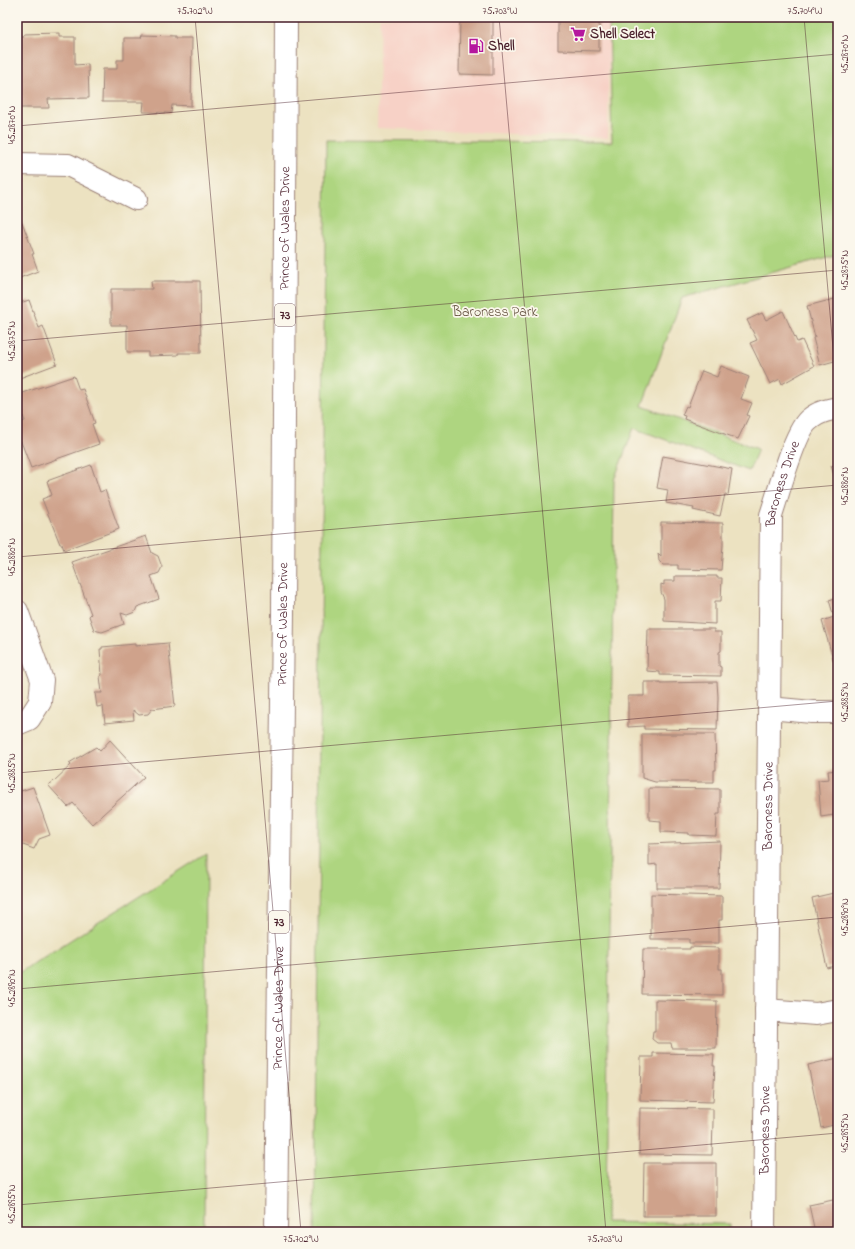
<svg xmlns="http://www.w3.org/2000/svg" width="855" height="1249" viewBox="0 0 855 1249" font-family="'Indie Flower',sans-serif">
<style>
.built{fill:#f7d1c6}
.green{fill:#aed580;stroke:#7c7a56}
.building{fill:#cfa28b}
.lines{fill:none;stroke-linecap:round;stroke-linejoin:round}
.street-casing{stroke:#9b8076;stroke-width:24}
.primary-casing{stroke:#9b8076;stroke-width:24}
.street{stroke:#fff;stroke-width:22}
.primary{stroke:#fff;stroke-width:22}
.ticks{fill:none;stroke:#4a1f2b;stroke-width:1;stroke-opacity:0.45}
.labels{text-anchor:middle;dominant-baseline:central;stroke-width:3.5;stroke-linejoin:round;paint-order:stroke}
.shield{fill:#fbf7ec;stroke:#7f6065;stroke-width:1}
.shield-label{font-size:13px;font-weight:bold;fill:#4a1f2b}
.poi-label{font-size:14px;font-weight:bold;fill:#4a1f2b;stroke:#fbf7ec;text-anchor:start}
.street-label{font-size:14px;fill:#4a1f2b;stroke:#fbf7ec}
.park-label{font-size:14px;fill:#685644;stroke:#fbf7ec}
.neatline{fill:none;stroke:#4a1f2b;stroke-width:1.5}
.ticks-label{font-size:10px;text-anchor:middle;fill:#4a1f2b}
</style>
<rect width="100%" height="100%" fill="#fbf7ec"/>
<filter id="ink" filterUnits="userSpaceOnUse"><feTurbulence type="fractalNoise" baseFrequency=".025" numOctaves="2"/><feDisplacementMap in="SourceGraphic" scale="8" xChannelSelector="R" yChannelSelector="G"/><feConvolveMatrix kernelMatrix="1 2 1 2 8 2 1 2 1" color-interpolation-filters="sRGB"/></filter>
<filter id="wash" filterUnits="userSpaceOnUse"><feTurbulence type="fractalNoise" baseFrequency=".012" numOctaves="4" result="noise"/><feDisplacementMap in="SourceGraphic" scale="16" xChannelSelector="R" yChannelSelector="G"/><feGaussianBlur stdDeviation="0.9" result="paint"/><feColorMatrix in="noise" values="0 0 0 0 0 0 0 0 0 0 0 0 0 0 0 0 0 1.4 0 .05"/><feComposite in="paint" operator="in"/></filter>
<g filter="url(#wash)">
<rect width="100%" height="100%" fill="#ece2c1"/>
<!-- built -->
<path class="built" d="M 380,17 L 609,17 L 608,138 L 377,128 Z"/>
<!-- green -->
<g class="green">
<path d="M 609,17 L 838,17 L 838,254 L 682,298 L 642,406 L 758,449 L 749,471 L 634,428 L 614,480 L 606,1222 L 730,1224 L 730,1232 L 315,1232 L 326,140 L 612,142 Z"/>
<path d="M 206,854 L 204,1232 L 17,1232 L 17,974 Z"/>
</g>
<g id="blocks">
<!-- building -->
<g class="building">
<path d="M 460,17 L 493,17 L 493,75 L 459,74 Z"/>
<path d="M 558,17 L 599,17 L 599,51 L 558,50 Z"/>
<path d="M 59,33 L 59,37 L 75,37 L 75,65 L 88,64 L 89,98 L 48,99 L 49,108 L 17,108 L 17,36 L 23,36 L 24,34 Z"/>
<path d="M 142,35 L 175,36 L 175,38 L 192,38 L 191,106 L 172,105 L 171,113 L 143,112 L 144,102 L 102,102 L 103,69 L 117,69 L 117,60 L 124,60 L 124,38 L 141,38 Z"/>
<path d="M 17,215 L 20,223 L 22,222 L 34,254 L 32,254 L 38,271 L 17,279 Z"/>
<path d="M 151,281 L 200,281 L 201,353 L 178,353 L 178,355 L 148,356 L 148,352 L 127,352 L 127,325 L 111,325 L 111,289 L 152,289 Z"/>
<path d="M 838,298 L 838,360 L 820,365 L 813,338 L 815,337 L 807,306 Z"/>
<path d="M 29,300 L 39,328 L 43,326 L 57,364 L 17,379 L 17,304 Z"/>
<path d="M 783,311 L 797,342 L 802,340 L 814,366 L 782,384 L 780,379 L 770,384 L 750,343 L 757,340 L 747,320 L 762,313 L 766,320 Z"/>
<path d="M 721,366 L 749,377 L 741,399 L 752,403 L 747,415 L 749,416 L 738,439 L 684,419 L 685,416 L 682,415 L 686,406 L 688,407 L 702,371 L 717,377 Z"/>
<path d="M 74,376 L 79,390 L 83,389 L 95,423 L 92,424 L 99,444 L 31,468 L 17,431 L 17,424 L 25,421 L 17,400 L 17,395 Z"/>
<path d="M 663,456 L 732,469 L 728,495 L 725,494 L 720,516 L 693,510 L 694,508 L 666,503 L 668,490 L 657,488 Z"/>
<path d="M 838,464 L 838,488 L 831,466 Z"/>
<path d="M 91,465 L 100,492 L 105,490 L 119,529 L 64,550 L 62,544 L 60,544 L 42,499 L 52,495 L 47,481 Z"/>
<path d="M 661,522 L 723,523 L 723,545 L 721,570 L 678,569 L 678,565 L 663,565 L 659,561 L 658,553 L 661,556 Z"/>
<path d="M 146,536 L 152,553 L 158,556 L 162,567 L 159,573 L 151,576 L 159,599 L 137,607 L 135,612 L 127,615 L 121,613 L 124,624 L 102,632 L 94,630 L 89,616 L 91,614 L 72,562 Z"/>
<path d="M 675,576 L 717,576 L 717,578 L 722,578 L 721,601 L 715,601 L 715,624 L 664,621 L 664,599 L 661,592 L 661,584 L 664,585 L 664,581 L 675,581 Z"/>
<path d="M 838,597 L 838,664 L 837,661 L 834,662 L 822,621 L 834,617 L 829,600 Z"/>
<path d="M 648,629 L 714,629 L 714,632 L 721,632 L 721,651 L 719,652 L 719,666 L 721,667 L 721,676 L 660,675 L 660,672 L 647,671 Z"/>
<path d="M 168,643 L 175,706 L 152,709 L 148,714 L 139,715 L 133,710 L 134,720 L 105,723 L 103,706 L 97,707 L 95,693 L 102,693 L 100,676 L 102,675 L 100,649 L 102,649 L 102,647 L 135,644 L 135,646 Z"/>
<path d="M 644,682 L 660,682 L 660,683 L 717,682 L 718,697 L 717,730 L 644,729 L 644,726 L 628,727 L 628,696 L 644,696 Z"/>
<path d="M 642,734 L 715,734 L 716,770 L 714,770 L 714,782 L 655,782 L 642,778 Z"/>
<path d="M 110,740 L 144,777 L 92,824 L 73,803 L 68,807 L 48,785 L 53,782 L 71,765 L 69,763 L 96,747 L 100,751 Z"/>
<path d="M 838,770 L 838,817 L 834,817 L 834,815 L 821,817 L 818,780 L 829,779 L 828,771 Z"/>
<path d="M 19,785 L 21,791 L 33,787 L 50,835 L 39,839 L 34,849 L 23,845 L 19,846 L 17,850 L 17,786 Z"/>
<path d="M 649,788 L 720,789 L 720,814 L 717,814 L 716,836 L 689,835 L 689,833 L 661,832 L 661,821 L 649,820 Z"/>
<path d="M 720,841 L 719,888 L 657,888 L 657,864 L 649,865 L 649,844 Z"/>
<path d="M 838,892 L 838,965 L 827,968 L 812,898 Z"/>
<path d="M 651,894 L 722,896 L 722,920 L 719,920 L 719,943 L 689,943 L 689,939 L 651,939 Z"/>
<path d="M 690,947 L 719,948 L 719,969 L 722,969 L 722,995 L 642,994 L 643,949 L 690,949 Z"/>
<path d="M 655,1000 L 717,1001 L 716,1048 L 672,1048 L 671,1043 L 657,1043 L 652,1039 L 653,1031 L 655,1031 Z"/>
<path d="M 653,1053 L 714,1054 L 713,1066 L 715,1066 L 713,1102 L 640,1100 L 641,1057 L 653,1057 Z"/>
<path d="M 838,1058 L 838,1124 L 821,1128 L 808,1065 Z"/>
<path d="M 640,1108 L 713,1109 L 713,1122 L 712,1155 L 639,1154 Z"/>
<path d="M 644,1163 L 716,1163 L 716,1216 L 643,1216 Z"/>
<path d="M 838,1199 L 838,1232 L 815,1232 L 809,1205 Z"/>
</g>
</g>
</g>
<g filter="url(#ink)">
<use href="#blocks" fill-opacity="0" stroke="#9b8076" stroke-width="1"/>
<g class="lines">
<!-- street casing -->
<g class="street-casing">
<g id="street">
<path d="M 17,164 L 68,165 L 136,199"/>
<path d="M 17,611 L 42,680 L 40,702 L 29,719 L 17,724"/>
<path d="M 769,708 L 812,712 L 838,712"/>
<path d="M 766,1010 L 816,1014 L 838,1010"/>
<path id="s1" d="M 764,1232 L 771,515 C 778,495 795,429 810,419 C 818,412 828,410 838,408"/>
</g>
</g>
<!-- primary casing -->
<g class="primary-casing">
<g id="primary">
<path id="s2" d="M 276,1232 L 283,613 L 286,17"/>
</g>
</g>
<!-- street -->
<use href="#street" class="street"/>
<!-- primary -->
<use href="#primary" class="primary"/>
</g>
</g>
<!-- ticks -->
<path class="ticks" d="M 195,17 L 301,1232M 499,17 L 606,1232M 804,17 L 838,405M 17,126 L 838,54M 17,341 L 838,270M 17,557 L 838,485M 17,773 L 838,701M 17,989 L 838,917M 17,1205 L 838,1133"/>
<!-- icons -->
<defs>
<g id="supermarket-bare" transform="scale(1.2)"><path d="M-6-5.5h2.5l.6 2H6L4.5 2H-2.5L-4.4-4H-6ZM-1.5 3.2a1.3 1.3 0 1 0 .1 0ZM3 3.2a1.3 1.3 0 1 0 .1 0Z" fill="#b5179e" stroke="#fbf7ec" stroke-width="2.5" paint-order="stroke"/></g>
<g id="fuel-bare" transform="scale(1.2)"><path d="M-5.5-6h7V0h2V4h1.3V-2.5L3-4.5l.8-.8L6-3V5H2.5V1h-1V6h-7ZM-4.2-4.7v3.2H.2V-4.7Z" fill="#b5179e" stroke="#fbf7ec" stroke-width="2.5" paint-order="stroke"/></g>
</defs>
<g fill-rule="evenodd">
<use href="#supermarket-bare" x="578" y="34"/>
<use href="#fuel-bare" x="476" y="46"/>
</g>
<g class="labels">
<!-- shield labels -->
<g class="shield">
<rect x="275" y="304" width="20" height="22" rx="3"/>
<rect x="269" y="911" width="20" height="22" rx="3"/>
</g>
<g class="shield-label">
<text x="285" y="315">73</text>
<text x="279" y="922">73</text>
</g>
<!-- poi labels -->
<g class="poi-label">
<text x="590" y="34">Shell Select</text>
<text x="488" y="46">Shell</text>
</g>
<!-- street labels -->
<g class="street-label">
<text stroke="none"><textPath href="#s2" startOffset="1004">Prince Of Wales Drive</textPath></text>
<text stroke="none"><textPath href="#s1" startOffset="750">Baroness Drive</textPath></text>
<text stroke="none"><textPath href="#s2" startOffset="608">Prince Of Wales Drive</textPath></text>
<text stroke="none"><textPath href="#s1" startOffset="426">Baroness Drive</textPath></text>
<text stroke="none"><textPath href="#s2" startOffset="224">Prince Of Wales Drive</textPath></text>
<text stroke="none"><textPath href="#s1" startOffset="102">Baroness Drive</textPath></text>
</g>
<!-- park labels -->
<g class="park-label">
<text x="495" y="312">Baroness Park</text>
</g>
</g>
<!-- margin -->
<rect width="855" height="1249" fill="none" stroke="#fbf7ec" stroke-width="44"/>
<rect x="22" y="22" width="811" height="1205" class="neatline"/>
<g class="ticks-label">
<text x="195" y="14">75.702°W</text>
<text x="500" y="14">75.703°W</text>
<text x="805" y="14">75.704°W</text>
<text transform="translate(844 54) rotate(-90)" y="4">45.2870°N</text>
<text transform="translate(11 125) rotate(-90)" y="4">45.2870°N</text>
<text transform="translate(844 270) rotate(-90)" y="4">45.2875°N</text>
<text transform="translate(11 341) rotate(-90)" y="4">45.2875°N</text>
<text transform="translate(844 486) rotate(-90)" y="4">45.2880°N</text>
<text transform="translate(11 557) rotate(-90)" y="4">45.2880°N</text>
<text transform="translate(844 702) rotate(-90)" y="4">45.2885°N</text>
<text transform="translate(11 773) rotate(-90)" y="4">45.2885°N</text>
<text transform="translate(844 917) rotate(-90)" y="4">45.2890°N</text>
<text transform="translate(11 988) rotate(-90)" y="4">45.2890°N</text>
<text transform="translate(844 1133) rotate(-90)" y="4">45.2895°N</text>
<text transform="translate(11 1204) rotate(-90)" y="4">45.2895°N</text>
<text x="301" y="1242">75.702°W</text>
<text x="605" y="1242">75.703°W</text>
</g>
</svg>
